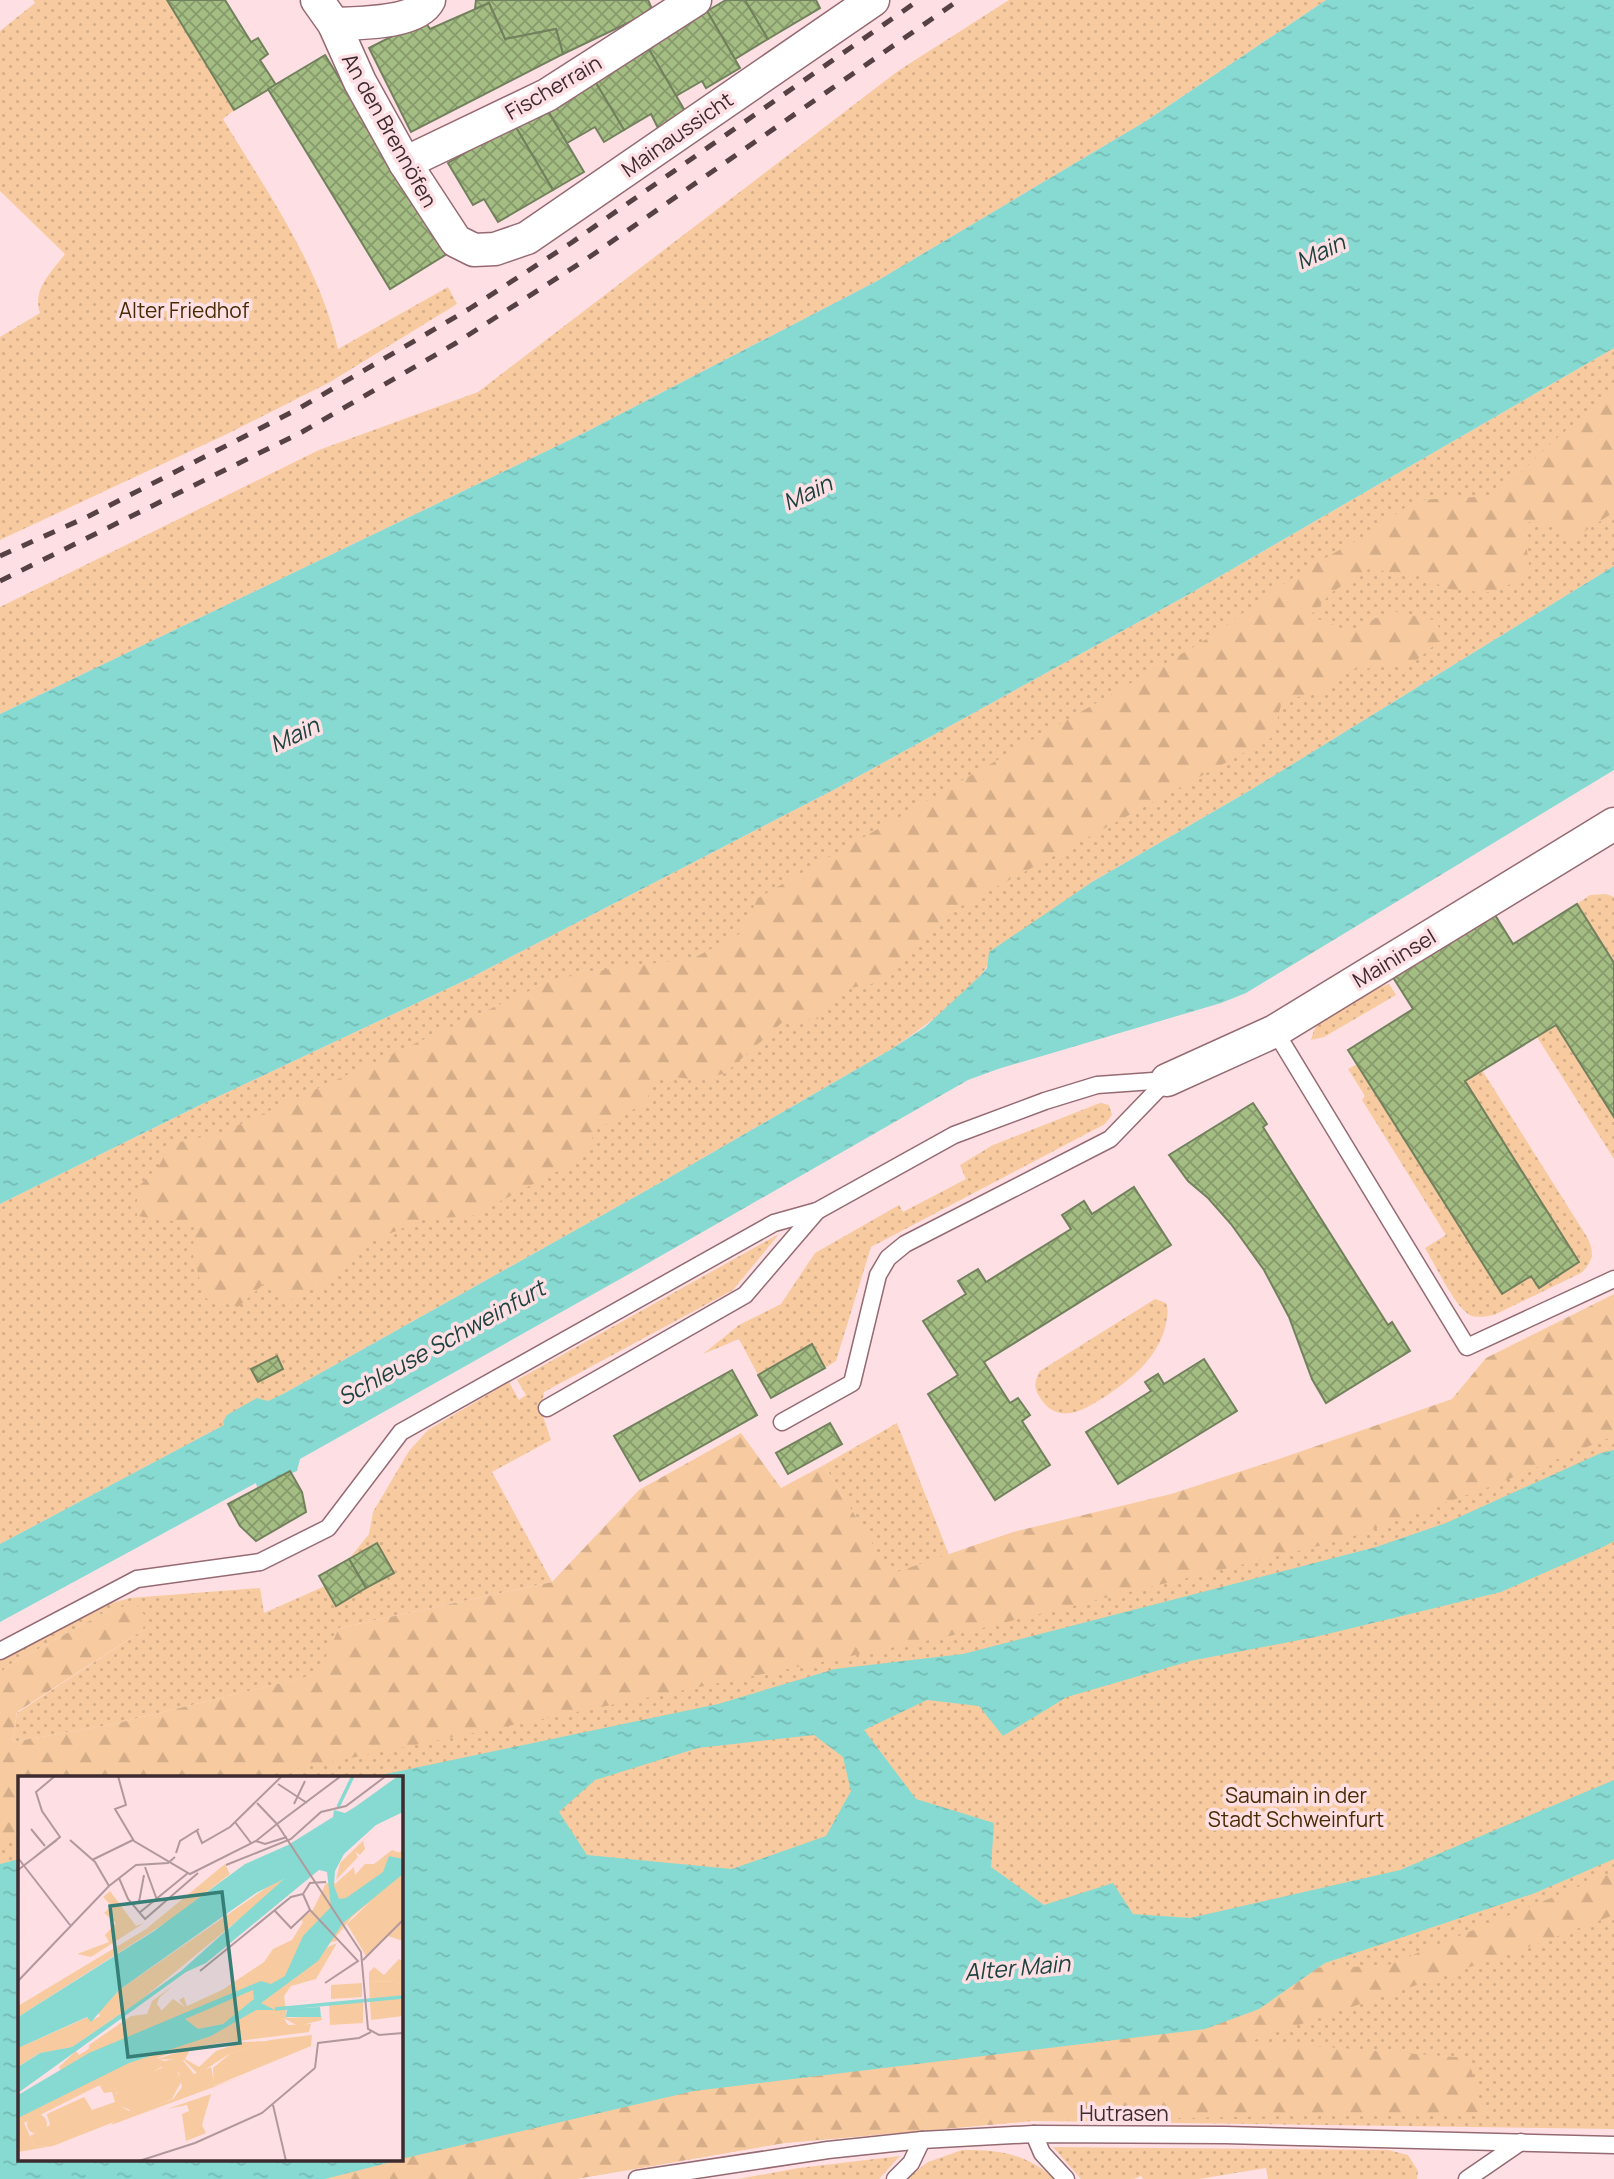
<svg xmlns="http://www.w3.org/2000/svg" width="1614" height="2179" viewBox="0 0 1614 2179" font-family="Manrope,sans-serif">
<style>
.grass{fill:url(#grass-dots)}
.forest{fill:url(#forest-firs)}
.water{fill:url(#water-ripples);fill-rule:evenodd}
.building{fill:url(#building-cross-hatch);stroke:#72815d;stroke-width:2}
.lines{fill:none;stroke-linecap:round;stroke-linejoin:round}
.service-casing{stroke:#956a72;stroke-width:19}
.minor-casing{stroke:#956a72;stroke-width:35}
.service{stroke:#fff;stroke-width:16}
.minor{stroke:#fff;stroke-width:32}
.rail{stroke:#564145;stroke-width:5;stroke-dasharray:12 12;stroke-linecap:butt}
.labels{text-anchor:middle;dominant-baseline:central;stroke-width:7;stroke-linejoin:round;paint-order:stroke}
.street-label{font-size:21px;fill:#3e2b2f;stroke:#fee0e4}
.park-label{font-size:21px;fill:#492b03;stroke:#fee0e4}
.water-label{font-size:23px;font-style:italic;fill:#1c4340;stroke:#fee0e4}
.inset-river{fill:none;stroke:#86dad1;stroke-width:3.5}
.inset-road{fill:none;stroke:#b1989c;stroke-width:2}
.view{fill:#377e77;fill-opacity:0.15;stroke:#377e77;stroke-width:3.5}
.inset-edge{fill:none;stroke:#3e2b2f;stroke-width:3.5}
</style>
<defs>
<pattern id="grass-dots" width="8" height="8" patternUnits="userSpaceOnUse" patternTransform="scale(1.75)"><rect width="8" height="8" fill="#f7cb9f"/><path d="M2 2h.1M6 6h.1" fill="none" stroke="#d5ae89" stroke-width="1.8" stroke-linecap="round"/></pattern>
<pattern id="forest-firs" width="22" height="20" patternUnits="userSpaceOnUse" patternTransform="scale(1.75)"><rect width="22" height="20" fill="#f7cb9f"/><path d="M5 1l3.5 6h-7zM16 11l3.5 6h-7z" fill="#d5ae89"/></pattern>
<pattern id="water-ripples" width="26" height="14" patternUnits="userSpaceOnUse" patternTransform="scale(1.75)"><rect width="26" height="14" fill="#86dad1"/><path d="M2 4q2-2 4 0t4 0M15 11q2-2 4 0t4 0" fill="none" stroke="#75bbb4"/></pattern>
<pattern id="building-cross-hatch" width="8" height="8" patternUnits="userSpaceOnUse" patternTransform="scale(1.75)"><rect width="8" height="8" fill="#a4bd83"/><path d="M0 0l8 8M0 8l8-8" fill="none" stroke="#879a6c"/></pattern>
</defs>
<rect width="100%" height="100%" fill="#fee0e4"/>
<!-- grass -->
<g class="grass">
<path d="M 33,0 L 167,0 L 234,110 L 223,119 C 267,192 319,264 338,349 L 448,287 L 457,304 L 330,382 L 229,433 L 0,540 L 0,337 L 40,313 C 32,289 51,273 65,254 L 0,191 L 0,31 L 35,3 Z"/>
<path d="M 1009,0 L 1326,0 L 1146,121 L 877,281 L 584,433 L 0,714 L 0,607 L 319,450 L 478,392 L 898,71 Z"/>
<path d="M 1614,348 L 1614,566 L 1249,791 L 1092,882 L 989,961 C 980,988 915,1033 890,1050 L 665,1180 L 283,1394 L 0,1544 L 0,1204 L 198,1106 L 470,978 L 839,787 L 1184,597 Z"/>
<path d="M 1606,894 L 1614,897 L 1614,963 L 1577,904 L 1590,895 Z"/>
<path d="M 1389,984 L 1396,995 L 1324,1037 L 1311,1040 C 1313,1033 1315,1026 1321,1021 C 1336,1007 1369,990 1389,984 Z"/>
<path d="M 1556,1025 L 1614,1117 L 1614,1159 L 1537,1037 Z"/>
<path d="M 1357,1064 L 1502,1294 L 1531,1276 L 1539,1287 L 1579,1262 L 1465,1081 L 1482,1070 L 1587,1237 C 1595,1252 1593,1262 1581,1273 L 1494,1315 C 1487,1316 1479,1318 1472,1316 C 1456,1310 1435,1264 1425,1248 L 1446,1235 L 1362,1100 L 1365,1096 L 1348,1069 Z"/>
<path d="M 1100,1103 L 1109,1105 L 1112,1115 L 1105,1124 L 871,1247 L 836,1361 L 825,1368 L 812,1344 L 758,1375 L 739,1339 L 703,1354 L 739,1325 L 781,1304 L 815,1253 L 899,1205 L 903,1212 L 966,1179 L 960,1165 L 993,1145 Z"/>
<path d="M 779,1234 L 733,1290 L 544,1392 L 541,1410 L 551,1440 L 492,1472 L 552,1582 L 339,1628 L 319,1674 L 114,1724 L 12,1742 L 17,1713 L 143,1630 L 111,1609 L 11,1664 L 0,1673 L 0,1660 L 108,1604 L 130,1598 L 260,1588 L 264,1613 L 325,1586 L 337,1605 L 393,1573 L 377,1543 L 349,1559 L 369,1534 L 373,1512 L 409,1451 L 428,1430 L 509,1382 L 519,1400 L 526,1395 L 517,1380 Z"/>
<path d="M 1155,1299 L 1166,1303 C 1169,1311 1167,1317 1166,1324 C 1158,1357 1135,1376 1109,1394 C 1086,1409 1058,1428 1039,1396 C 1033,1387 1035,1380 1040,1371 Z"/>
<path d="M 1614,1357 L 1614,2129 L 1032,2121 L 784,2143 L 576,2179 L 0,2179 L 0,1793 L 19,1787 L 19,2160 L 401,2160 L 401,1778 L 49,1778 L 955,1573 Z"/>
<path d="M 897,1423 L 949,1555 L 891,1575 L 824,1465 Z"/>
<path d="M 1053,2147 L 1388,2150 L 1408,2155 L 1418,2171 L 1417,2179 L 1268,2179 L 1266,2168 L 1199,2179 L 1143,2179 L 1141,2176 L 1134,2179 L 1081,2179 Z"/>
<path d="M 962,2150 C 1001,2150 1025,2153 1055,2179 L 906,2179 L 928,2162 Z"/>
<path d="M 900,2156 L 879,2179 L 738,2179 L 799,2168 Z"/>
</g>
<!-- forest -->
<g class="forest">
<path d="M 1614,391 L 1614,512 L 1570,541 L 1557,524 L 1523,522 L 1530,572 L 1495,593 L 1447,589 L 1422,576 L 1369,569 L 1332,592 L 1310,616 L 1349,631 L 1392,611 L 1434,620 L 1445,636 L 1411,665 L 1349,670 L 1319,692 L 1282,701 L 1273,737 L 954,910 L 885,981 L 841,990 L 820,1019 L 784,1021 L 724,1074 L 690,1079 L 658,1075 L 645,1103 L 596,1130 L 583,1158 L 472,1216 L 425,1219 L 372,1241 L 319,1286 L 286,1302 L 265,1283 L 238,1307 L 205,1298 L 193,1255 L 194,1224 L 137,1216 L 137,1188 L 159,1166 L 170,1144 L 221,1133 L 555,979 L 620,967 L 692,959 L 741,933 L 758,898 L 1202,642 L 1302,571 L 1361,538 L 1416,500 L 1497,496 L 1552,442 Z"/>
<path d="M 1614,1294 L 1614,1436 L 1489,1487 L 1343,1540 L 954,1635 L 253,1778 L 19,1778 L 19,1836 L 0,1841 L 0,1673 L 11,1664 L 111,1609 L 136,1604 L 145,1616 L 143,1630 L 17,1712 L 12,1742 L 114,1724 L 318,1674 L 339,1628 L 552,1582 L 639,1490 L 741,1433 L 781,1488 L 824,1465 L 891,1574 L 1013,1532 L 1171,1494 L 1276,1460 L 1452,1399 L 1486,1358 Z"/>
<path d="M 1614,1872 L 1614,1915 L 1523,1949 L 1251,2041 L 1468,2058 L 1483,2112 L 1032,2121 L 784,2143 L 576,2179 L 224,2179 L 297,2160 L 401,2160 L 401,2132 L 1256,1969 L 1386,1966 Z"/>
</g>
<!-- water -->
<g class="water">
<path d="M 1326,0 L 1614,0 L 1614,348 L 1184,597 L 839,787 L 470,978 L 198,1106 L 0,1204 L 0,714 L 584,433 L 877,281 L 1146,121 Z"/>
<path d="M 1614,566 L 1614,770 L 1246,993 L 1221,1003 L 998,1069 L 968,1080 L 638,1269 L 300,1459 L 297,1471 L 257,1487 L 256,1483 L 0,1622 L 0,1544 L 224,1425 L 223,1422 L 227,1415 L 257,1398 L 268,1401 L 283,1394 L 665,1180 L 890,1050 L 925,1027 L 980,976 L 987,968 L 989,952 L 1092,882 L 1249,791 Z"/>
<path d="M 1614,1450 L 1614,1541 L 1603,1547 L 1501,1592 L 1315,1637 L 1190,1661 L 1067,1697 L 1003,1736 L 979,1706 L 927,1700 L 864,1730 L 916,1799 L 994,1823 L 991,1867 L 1044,1905 L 1113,1883 L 1133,1914 L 1190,1918 L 1400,1870 L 1614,1780 L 1614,1859 L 1535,1893 L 1325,1963 L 1259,2009 L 1205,2029 L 694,2091 L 401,2159 L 401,1778 L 367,1778 L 718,1704 L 835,1669 L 963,1654 L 1376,1547 L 1446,1523 L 1601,1453 ZM 814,1735 L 843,1757 L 851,1791 L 826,1836 L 732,1869 L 587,1855 L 559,1812 L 595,1780 L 698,1748 Z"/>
<path d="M 19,1859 L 19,2160 L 399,2160 L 325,2179 L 0,2179 L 0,1864 Z"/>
</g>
<!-- building -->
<g class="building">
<path d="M 167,0 L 225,0 L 251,42 L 258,38 L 268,54 L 260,60 L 276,85 L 234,110 Z"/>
<path d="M 476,0 L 648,0 L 653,11 L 563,54 L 556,29 L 505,39 L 489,3 L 475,9 Z"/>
<path d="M 726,0 L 745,0 L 768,39 L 735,59 L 707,11 Z"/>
<path d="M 745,0 L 816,0 L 820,8 L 768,39 Z"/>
<path d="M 489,3 L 505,39 L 556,29 L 563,54 L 411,132 L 369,48 L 424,20 L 430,29 Z"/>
<path d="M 707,11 L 740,68 L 706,88 L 702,81 L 676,96 L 647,46 Z"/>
<path d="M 647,46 L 685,111 L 658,128 L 651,114 L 624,130 L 593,78 Z"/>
<path d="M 325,55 L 447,254 L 390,289 L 268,89 Z"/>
<path d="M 593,78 L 624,130 L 604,142 L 595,127 L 567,143 L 545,106 Z"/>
<path d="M 545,106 L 584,172 L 553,190 L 514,124 Z"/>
<path d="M 514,124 L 553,190 L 498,222 L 484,199 L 473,205 L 448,163 Z"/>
<path d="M 1577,904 L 1614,963 L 1614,1117 L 1556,1025 L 1465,1081 L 1579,1262 L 1539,1288 L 1531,1276 L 1502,1294 L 1348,1050 L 1413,1009 L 1389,971 L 1490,907 L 1513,944 Z"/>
<path d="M 1253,1103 L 1267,1124 L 1263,1127 L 1388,1325 L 1392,1322 L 1410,1351 L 1326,1403 L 1312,1379 L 1289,1317 L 1264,1270 L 1231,1224 L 1208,1198 L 1188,1181 L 1169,1155 Z"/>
<path d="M 1134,1187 L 1171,1245 L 984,1362 L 1010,1403 L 1018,1398 L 1030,1415 L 1022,1421 L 1050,1465 L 995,1500 L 928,1394 L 958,1375 L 923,1321 L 966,1294 L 958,1281 L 978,1269 L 986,1282 L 1071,1229 L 1062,1215 L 1084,1201 L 1092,1214 Z"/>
<path d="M 812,1344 L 825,1368 L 771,1398 L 758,1375 Z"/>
<path d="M 277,1356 L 283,1369 L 258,1382 L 251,1369 Z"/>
<path d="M 1204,1359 L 1237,1411 L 1118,1484 L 1086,1432 L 1151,1391 L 1145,1382 L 1158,1374 L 1164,1384 Z"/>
<path d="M 732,1370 L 757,1415 L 640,1481 L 614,1436 Z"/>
<path d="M 830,1423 L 842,1444 L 788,1474 L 776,1453 Z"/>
<path d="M 290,1471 L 302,1492 L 306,1512 L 256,1541 L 240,1526 L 228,1504 Z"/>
<path d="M 377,1543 L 394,1573 L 366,1588 L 349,1559 Z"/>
<path d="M 349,1559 L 366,1588 L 336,1606 L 319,1576 Z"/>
</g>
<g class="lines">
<!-- service casing -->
<g class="service-casing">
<g id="service">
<path d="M 1275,1031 L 1467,1347 L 1614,1279"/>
<path d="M 547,1408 L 745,1295 L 817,1211"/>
<path d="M 782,1422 L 852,1383 L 878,1275 L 888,1258 L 905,1244 L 1110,1139 L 1167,1080"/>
<path d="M 0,1651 L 137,1579 L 260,1562 L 328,1528 L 401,1432 L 774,1223 L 817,1211 L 954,1135 L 1045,1101 L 1097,1085 L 1167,1080"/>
<path d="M 1034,2134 L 1042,2153 L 1066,2179"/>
<path d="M 637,2179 L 828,2150 L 922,2140 L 1034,2134 L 1225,2135 L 1614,2145"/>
<path d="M 895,2179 L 911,2163 L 922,2140"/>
<path d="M 1467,2179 L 1521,2142"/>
</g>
</g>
<!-- minor casing -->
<g class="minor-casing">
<g id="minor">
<path d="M 317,0 L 334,24 L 360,82 L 405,163 L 456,241 L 474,250 L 495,249 L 527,238 L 873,0"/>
<path d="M 334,24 C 358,23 417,24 429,0"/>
<path d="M 405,163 L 547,95 L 695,0"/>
<path d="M 1167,1080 L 1275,1031 L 1614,824"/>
</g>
</g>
<!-- service -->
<use href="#service" class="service"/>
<!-- minor -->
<use href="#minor" class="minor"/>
<!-- rail -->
<g class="rail">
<path d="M 0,556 L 87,517 L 298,409 L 469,309 L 571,243 L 919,0"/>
<path d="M 0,581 L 302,432 L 456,343 L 588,258 L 959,0"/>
</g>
</g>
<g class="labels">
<!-- street labels -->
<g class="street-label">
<text transform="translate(553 87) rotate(-30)">Fischerrain</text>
<text transform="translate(390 130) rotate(61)">An den Brennöfen</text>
<text transform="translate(677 134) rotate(-35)">Mainaussicht</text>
<text transform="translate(1394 958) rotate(-31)">Maininsel</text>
<text x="1124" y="2113">Hutrasen</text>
</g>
<!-- park labels -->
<g class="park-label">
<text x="184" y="310">Alter Friedhof</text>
<text x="1296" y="1795">Saumain in der<tspan x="1296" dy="24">Stadt Schweinfurt</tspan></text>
</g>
<!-- water labels -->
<g class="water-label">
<text transform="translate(1320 251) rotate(-25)">Main</text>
<text transform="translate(807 492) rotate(-25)">Main</text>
<text transform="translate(294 734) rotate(-25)">Main</text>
<text transform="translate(441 1342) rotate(-29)">Schleuse Schweinfurt</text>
<text transform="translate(1017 1967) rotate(-5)">Alter Main</text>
</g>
</g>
<!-- overview -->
<g transform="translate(18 1776)">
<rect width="385" height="385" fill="#fee0e4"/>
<path d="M 385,74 L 385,165 L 370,160 L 348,180 L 329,148 L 353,125 L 334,141 L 317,162 L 319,165 L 313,166 L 265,217 L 265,241 L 270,249 L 293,248 L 291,256 L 164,272 L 54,317 L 41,291 L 58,275 L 61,279 L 71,273 L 71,269 L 113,240 L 129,238 L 134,225 L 156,209 L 141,222 L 139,228 L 144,235 L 107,251 L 105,247 L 102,255 L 76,267 L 167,231 L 161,224 L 166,221 L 169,231 L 217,209 L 284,157 L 308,107 L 317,107 L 319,113 ZM 207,88 L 212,98 L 155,142 L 0,241 L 0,230 L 128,153 ZM 261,103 L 266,105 L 263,109 L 123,224 L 54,271 L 20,278 L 0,291 L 0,272 L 70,241 L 73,246 L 82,240 L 79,235 L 101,214 ZM 92,115 L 118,150 L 126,147 L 73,181 L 59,178 L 91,166 L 87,159 L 98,147 L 86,137 L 94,130 L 85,121 ZM 250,265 L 213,277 L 180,298 L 166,284 L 139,283 L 173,272 L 167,283 L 181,291 L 198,275 L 225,266 ZM 143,289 L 156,291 L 164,304 L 154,323 L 35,370 L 17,371 L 12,360 L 32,349 L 29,338 L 66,321 L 74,334 L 97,326 L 94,316 L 86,317 L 82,310 ZM 143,291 L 160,301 L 111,335 L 102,330 L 98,317 Z" fill="#f7cb9f" fill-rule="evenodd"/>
<path d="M 360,50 L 345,65 L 347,73 L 342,79 L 337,76 L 340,81 L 318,104 L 322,87 ZM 374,74 L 385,78 L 385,85 L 370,82 L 365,96 L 327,120 L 319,117 L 317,108 L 336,91 L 337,99 L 347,88 L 356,88 ZM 303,118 L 308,132 L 271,176 L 269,188 L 246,203 L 61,280 L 94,255 L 101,255 L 113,240 L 108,250 L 143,235 L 155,223 L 167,231 L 204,214 L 246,186 L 255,173 L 274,164 L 285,146 L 283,143 L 295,134 ZM 216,135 L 220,135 L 212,149 L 201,158 L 192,158 L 188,161 L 197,160 L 195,164 L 142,205 L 123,218 L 112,213 L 113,208 L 151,188 ZM 319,167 L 298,203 L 273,210 L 266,220 L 269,242 L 303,240 L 304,244 L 280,250 L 262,240 L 240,241 L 198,260 L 213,264 L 137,281 L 146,285 L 163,282 L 176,298 L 193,291 L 197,310 L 231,298 L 93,349 L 106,335 L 116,337 L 155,323 L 164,311 L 161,297 L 143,289 L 97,308 L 80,310 L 6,347 L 17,371 L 35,370 L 0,376 L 0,341 L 123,280 L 205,254 L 231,239 L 305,173 ZM 381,183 L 385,185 L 385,211 L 379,205 L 351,206 L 351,196 L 356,191 L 366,199 ZM 99,226 L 99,235 L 74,252 L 50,255 L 87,238 L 91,234 L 88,230 ZM 43,255 L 43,261 L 26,265 L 0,285 L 0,272 ZM 193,318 L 184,349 L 188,357 L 168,365 L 164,338 L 171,335 L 169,329 L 149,333 Z" fill="#f7cb9f"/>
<path d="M 379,205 L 385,211 L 385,240 L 353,244 L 351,206 ZM 344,207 L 344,221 L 313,223 L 313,209 Z" fill="#f7cb9f"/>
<path d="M 294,259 L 293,270 L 196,310 L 195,292 L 213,277 L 252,264 Z" fill="#f7cb9f"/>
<path d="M 345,226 L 345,247 L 312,249 L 311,228 ZM 146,291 L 160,301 L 156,319 L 115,335 L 102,330 L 98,319 L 104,307 ZM 65,322 L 77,347 L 41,364 L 29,339 ZM9 348a10 10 0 1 1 20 0a10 10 0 1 1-20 0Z" fill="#f7cb9f"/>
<path d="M 380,0 L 385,0 L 385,36 L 358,49 L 326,78 L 317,95 L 316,110 L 321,123 L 328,122 L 365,96 L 371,80 L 385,83 L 385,98 L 325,147 L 300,185 L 243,227 L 257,234 L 238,234 L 193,260 L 111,287 L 0,342 L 0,319 L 71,277 L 243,205 L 253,208 L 267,200 L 285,160 L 313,131 L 309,96 L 301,94 L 188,187 L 168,196 L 0,317 L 0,291 L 22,277 L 54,271 L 117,228 L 163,195 L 266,103 L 238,117 L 101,214 L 73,246 L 69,241 L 0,272 L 0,241 L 136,155 L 227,88 L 270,69 L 315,41 L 316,34 L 327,37 L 337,31 ZM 235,214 L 236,223 L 205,248 L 180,253 L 167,243 ZM 302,231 L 303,241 L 268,241 L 269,233 Z" fill="#86dad1" fill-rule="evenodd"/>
<path class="inset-river" d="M 320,31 L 335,0M 257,233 L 385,221"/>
<path class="inset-road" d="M 100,0 L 108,29 L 97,33 L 116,65 L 172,98 L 238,65 L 259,48 L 239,27M 323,0 L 259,48 L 343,176 L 350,253 L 361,259 L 385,257M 260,8 L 289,27M 276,28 L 287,5M 217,46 L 233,67M 13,53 L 27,70M 179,55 L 184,67 L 212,51 L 264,0M 52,64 L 77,86 L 91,110M 238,65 L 247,68 L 269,61M 158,77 L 162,65 L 181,53M 18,80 L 42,61 L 24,35 L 18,16 L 37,0M 0,82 L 52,149M 74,84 L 115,64M 208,89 L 273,63 L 303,36 L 328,30 L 368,0M 127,91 L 139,124M 0,94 L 39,64M 101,102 L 110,123 L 127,143 L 180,97M 285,118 L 292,134 L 340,185 L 307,207M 285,118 L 292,107 L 308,106M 115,128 L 121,126 L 126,99M 257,135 L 273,152 L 292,134M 121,137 L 170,97M 345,184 L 385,144M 182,195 L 273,121 L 285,118M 0,205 L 91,110 L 118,89 L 150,87 L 157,81M 297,292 L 300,267 L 341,262 L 353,256M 255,329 L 268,385M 121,385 L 177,367 L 244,337 L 297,292"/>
<path class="view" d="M 204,116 L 222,267 L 110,281 L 92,130 Z"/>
<rect width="385" height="385" class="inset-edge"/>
</g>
</svg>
